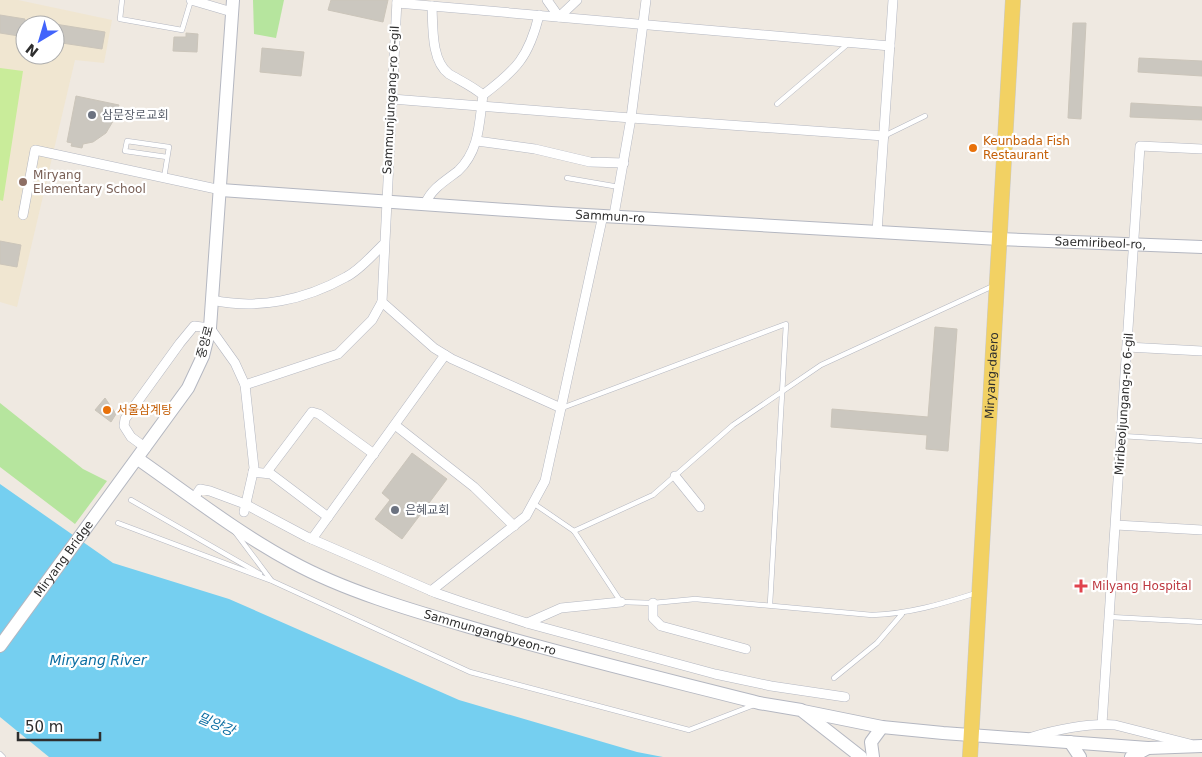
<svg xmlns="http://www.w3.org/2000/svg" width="1202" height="757" viewBox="0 0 1202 757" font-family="'DejaVu Sans','Noto Sans KR',sans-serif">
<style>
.education{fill:#f0e6d1;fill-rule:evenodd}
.green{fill:#b6e59e}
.pitch{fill:#c9ec9a}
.water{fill:#75cff0}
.building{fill:#cbc7bf;stroke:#cbc5ba}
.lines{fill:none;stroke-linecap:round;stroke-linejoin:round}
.lane-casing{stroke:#b4b7c1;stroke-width:5.5}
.street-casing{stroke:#b4b7c1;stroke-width:10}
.secondary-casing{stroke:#b4b7c1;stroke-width:14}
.primary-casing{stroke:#c9c9c9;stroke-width:16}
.lane{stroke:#fff;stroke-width:4.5}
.street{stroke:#fff;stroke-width:9}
.secondary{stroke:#fff;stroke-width:12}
.primary{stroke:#f2d163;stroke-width:15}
.worship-dot{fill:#6b7280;stroke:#fff;stroke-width:2}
.food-dot{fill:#e8710a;stroke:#fff;stroke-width:2}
.education-dot{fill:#8d6e63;stroke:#fff;stroke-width:2}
.health-dot{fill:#e0444e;stroke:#fff;stroke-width:2}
.labels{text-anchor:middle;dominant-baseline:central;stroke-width:4.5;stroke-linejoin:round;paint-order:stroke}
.street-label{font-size:12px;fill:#2e2e2e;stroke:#fff}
.worship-label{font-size:12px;fill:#5b616d;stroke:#fff;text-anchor:start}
.food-label{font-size:12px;fill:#c56008;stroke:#fff;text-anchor:start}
.education-label{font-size:12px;fill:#785e54;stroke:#fff;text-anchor:start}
.health-label{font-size:12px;fill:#be3a42;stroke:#fff;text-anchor:start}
.water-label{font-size:14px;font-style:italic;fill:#0d6fa3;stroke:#fff}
</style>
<rect width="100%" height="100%" fill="#efe9e1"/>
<!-- education -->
<path class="education" d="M 0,0 L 18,0 L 112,20 L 104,63 L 75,60 L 17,307 L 0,302 ZM 25,25 L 55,25 L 55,55 L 25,55 Z"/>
<!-- green -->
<g class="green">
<path d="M 253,0 L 284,0 L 276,38 L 254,34 Z"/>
<path d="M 0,403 L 83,469 L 107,481 L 75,524 L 0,467 Z"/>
</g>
<!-- pitch -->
<path class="pitch" d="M 0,68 L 23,71 L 3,201 L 0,200 Z"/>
<!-- water -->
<path class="water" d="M 0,484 L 113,563 L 229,599 L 459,700 L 637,752 L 663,757 L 49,757 L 0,717 Z"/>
<!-- building -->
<g class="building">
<path d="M 331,0 L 388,0 L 383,22 L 328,10 Z"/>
<path d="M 0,15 L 25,19 L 25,37 L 0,33 Z"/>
<path d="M 1073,23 L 1086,23 L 1081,119 L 1068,118 Z"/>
<path d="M 55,24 L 105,32 L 102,49 L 55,42 Z"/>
<path d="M 186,33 L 198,34 L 197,52 L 173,51 L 174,37 L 186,37 Z"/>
<path d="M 262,48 L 304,52 L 301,76 L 260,72 Z"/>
<path d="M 1139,58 L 1202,61 L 1202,76 L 1138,72 Z"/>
<path d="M 76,96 L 119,105 L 118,108 L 126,109 L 125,117 L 116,116 L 106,133 L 93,142 L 83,144 L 82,148 L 71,146 L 72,143 L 67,142 Z"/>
<path d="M 1131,103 L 1202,107 L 1202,120 L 1130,117 Z"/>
<path d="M 0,241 L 21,245 L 17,267 L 0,264 Z"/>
<path d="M 935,327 L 957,329 L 948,451 L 926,449 L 927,435 L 831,427 L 832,409 L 928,417 Z"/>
<path d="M 105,398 L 116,414 L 111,422 L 95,410 Z"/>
<path d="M 412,453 L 447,479 L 402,539 L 375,519 L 390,500 L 382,493 Z"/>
</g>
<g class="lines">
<!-- lane casing -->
<g class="lane-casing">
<g id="lane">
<path d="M 122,0 L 120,19 L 182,30 L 191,0"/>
<path d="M 777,104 L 849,43"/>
<path d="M 884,136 L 925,116"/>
<path d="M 164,178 L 169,147 L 127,141 L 125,151 L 167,157"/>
<path d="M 567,178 L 619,187"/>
<path d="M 562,408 L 786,324 L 770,604"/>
<path d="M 1122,436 L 1202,441"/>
<path d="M 131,500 L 260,574"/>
<path d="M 533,503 L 574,531 L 621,602 L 653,603 L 695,599 L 872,615 C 908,614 942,604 976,593"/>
<path d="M 118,523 L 272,581 L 470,672 L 689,730 L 754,705"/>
<path d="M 574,531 L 653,495 L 733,425 L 821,365 L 993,286"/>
<path d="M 235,532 L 271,580"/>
<path d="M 1110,617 L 1202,622"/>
<path d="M 834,678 L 877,643 L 902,614"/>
<path d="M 0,754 L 3,757"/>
</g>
</g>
<!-- street casing -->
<g class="street-casing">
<g id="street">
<path d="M 191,0 L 232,12"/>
<path d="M 397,0 L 382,302 L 434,348 L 452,359 L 561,408 L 603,215"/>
<path d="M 547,0 L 559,17 L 577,0"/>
<path d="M 397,3 L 890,46"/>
<path d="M 483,95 C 516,70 529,57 539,15"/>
<path d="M 392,99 L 631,118 L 884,136"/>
<path d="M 477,141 L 535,149 L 590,162 L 624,163"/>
<path d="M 425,204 C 432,188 445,181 458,171 C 480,150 479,123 483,95 C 472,86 461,81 449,74 C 431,61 433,27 432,6"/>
<path d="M 23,215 L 35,150 L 221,190"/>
<path d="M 614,215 L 631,118 L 646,0"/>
<path d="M 877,232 L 893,0"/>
<path d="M 212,300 C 258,310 305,300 346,277 C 360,270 372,255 384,244"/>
<path d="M 1127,347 L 1202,351"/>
<path d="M 395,425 L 474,487 L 514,526"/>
<path d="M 146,448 L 131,437 L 124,426 L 125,419 L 180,343 L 194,326 L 210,328 L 235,363 L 245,385 L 338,354 L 372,320 L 382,302"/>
<path d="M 253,472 L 271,474 L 328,517"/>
<path d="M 266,473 L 312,412 L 319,414 L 374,454"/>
<path d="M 675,476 L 700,507"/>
<path d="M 194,498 L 200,489 L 210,491 L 245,504 L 307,537 L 436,593 L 465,603 L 530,624 L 715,674 L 771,686 L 845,697"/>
<path d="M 244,512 L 254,468 L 245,385"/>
<path d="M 1116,525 L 1202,530"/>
<path d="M 312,539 L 445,355"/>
<path d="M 431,591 L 526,516 L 545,481 L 561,408"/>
<path d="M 653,603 L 653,618 L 661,626 L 746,649"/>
<path d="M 527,623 L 561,608 L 621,602"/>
<path d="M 1102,724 L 1140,146 L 1202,149"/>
<path d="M 1032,737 C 1056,730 1089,723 1115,725 L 1190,744"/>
</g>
</g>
<!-- secondary casing -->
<g class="secondary-casing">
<g id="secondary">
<path id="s1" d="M 221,190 L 551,213 L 999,239 L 1202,247"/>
<path id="s2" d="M 138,459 C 188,494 238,533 292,562 C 343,590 410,610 466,626 C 563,655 661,678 759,703 L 801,710 L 861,757"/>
<path id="s3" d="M 0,646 L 188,388 L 203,356 L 210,328 L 233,0"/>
<path d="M 803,711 L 882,727 L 943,733 L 1148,748"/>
<path d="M 1070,742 L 1080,757"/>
<path d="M 873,757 L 871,742 L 882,727"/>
<path d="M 1131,757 L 1148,748 L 1202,746"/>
</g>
</g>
<!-- primary casing -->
<g class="primary-casing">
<g id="primary">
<path id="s4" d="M 970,757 L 1013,0"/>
</g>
</g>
<!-- lane -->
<use href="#lane" class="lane"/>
<!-- street -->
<use href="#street" class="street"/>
<!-- secondary -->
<use href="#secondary" class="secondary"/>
<!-- primary -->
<use href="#primary" class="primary"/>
</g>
<!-- markers -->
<g class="worship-dot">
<circle cx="92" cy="115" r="5"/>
<circle cx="395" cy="510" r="5"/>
</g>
<g class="food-dot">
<circle cx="973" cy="148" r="5"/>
<circle cx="107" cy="410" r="5"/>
</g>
<circle class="education-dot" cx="23" cy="182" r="5"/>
<path class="health-dot" d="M1078.5 578.5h5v5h5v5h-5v5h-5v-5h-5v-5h5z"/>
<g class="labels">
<!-- street labels -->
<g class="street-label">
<text transform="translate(391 100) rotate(-87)">Sammunjungang-ro 6-gil</text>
<text stroke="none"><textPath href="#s1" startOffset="390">Sammun-ro</textPath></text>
<text stroke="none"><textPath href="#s1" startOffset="881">Saemiribeol-ro,</textPath></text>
<text transform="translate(205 342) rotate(-75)">중앙로</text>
<text stroke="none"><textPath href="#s4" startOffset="382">Miryang-daero</textPath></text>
<text transform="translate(1124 404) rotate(-86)">Miribeoljungang-ro 6-gil</text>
<text stroke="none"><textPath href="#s3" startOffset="108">Miryang Bridge</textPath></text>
<text stroke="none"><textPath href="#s2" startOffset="396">Sammungangbyeon-ro</textPath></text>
</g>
<!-- worship labels -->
<g class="worship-label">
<text x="102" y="115">삼문장로교회</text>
<text x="405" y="510">은혜교회</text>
</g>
<!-- food labels -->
<g class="food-label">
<text x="983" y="141">Keunbada Fish<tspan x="983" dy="14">Restaurant</tspan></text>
<text x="117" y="410">서울삼계탕</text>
</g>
<!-- education labels -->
<g class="education-label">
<text x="33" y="175">Miryang<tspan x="33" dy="14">Elementary School</tspan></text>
</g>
<!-- health labels -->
<g class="health-label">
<text x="1092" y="586">Milyang Hospital</text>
</g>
<!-- water labels -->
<g class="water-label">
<text x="98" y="660">Miryang River</text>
<text transform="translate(216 724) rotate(23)">밀양강</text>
</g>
</g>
<!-- north arrow -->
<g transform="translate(40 40) rotate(218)"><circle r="24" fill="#ffffff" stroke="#ababab"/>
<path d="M0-4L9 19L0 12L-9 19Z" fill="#4264fb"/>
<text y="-8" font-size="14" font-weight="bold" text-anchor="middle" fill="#2e2e2e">N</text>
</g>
<!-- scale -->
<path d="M18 732v8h82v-8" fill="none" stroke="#2e2e2e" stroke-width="2.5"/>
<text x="25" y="732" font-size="15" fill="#2e2e2e" stroke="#ffffff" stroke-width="4" paint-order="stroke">50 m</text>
</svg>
